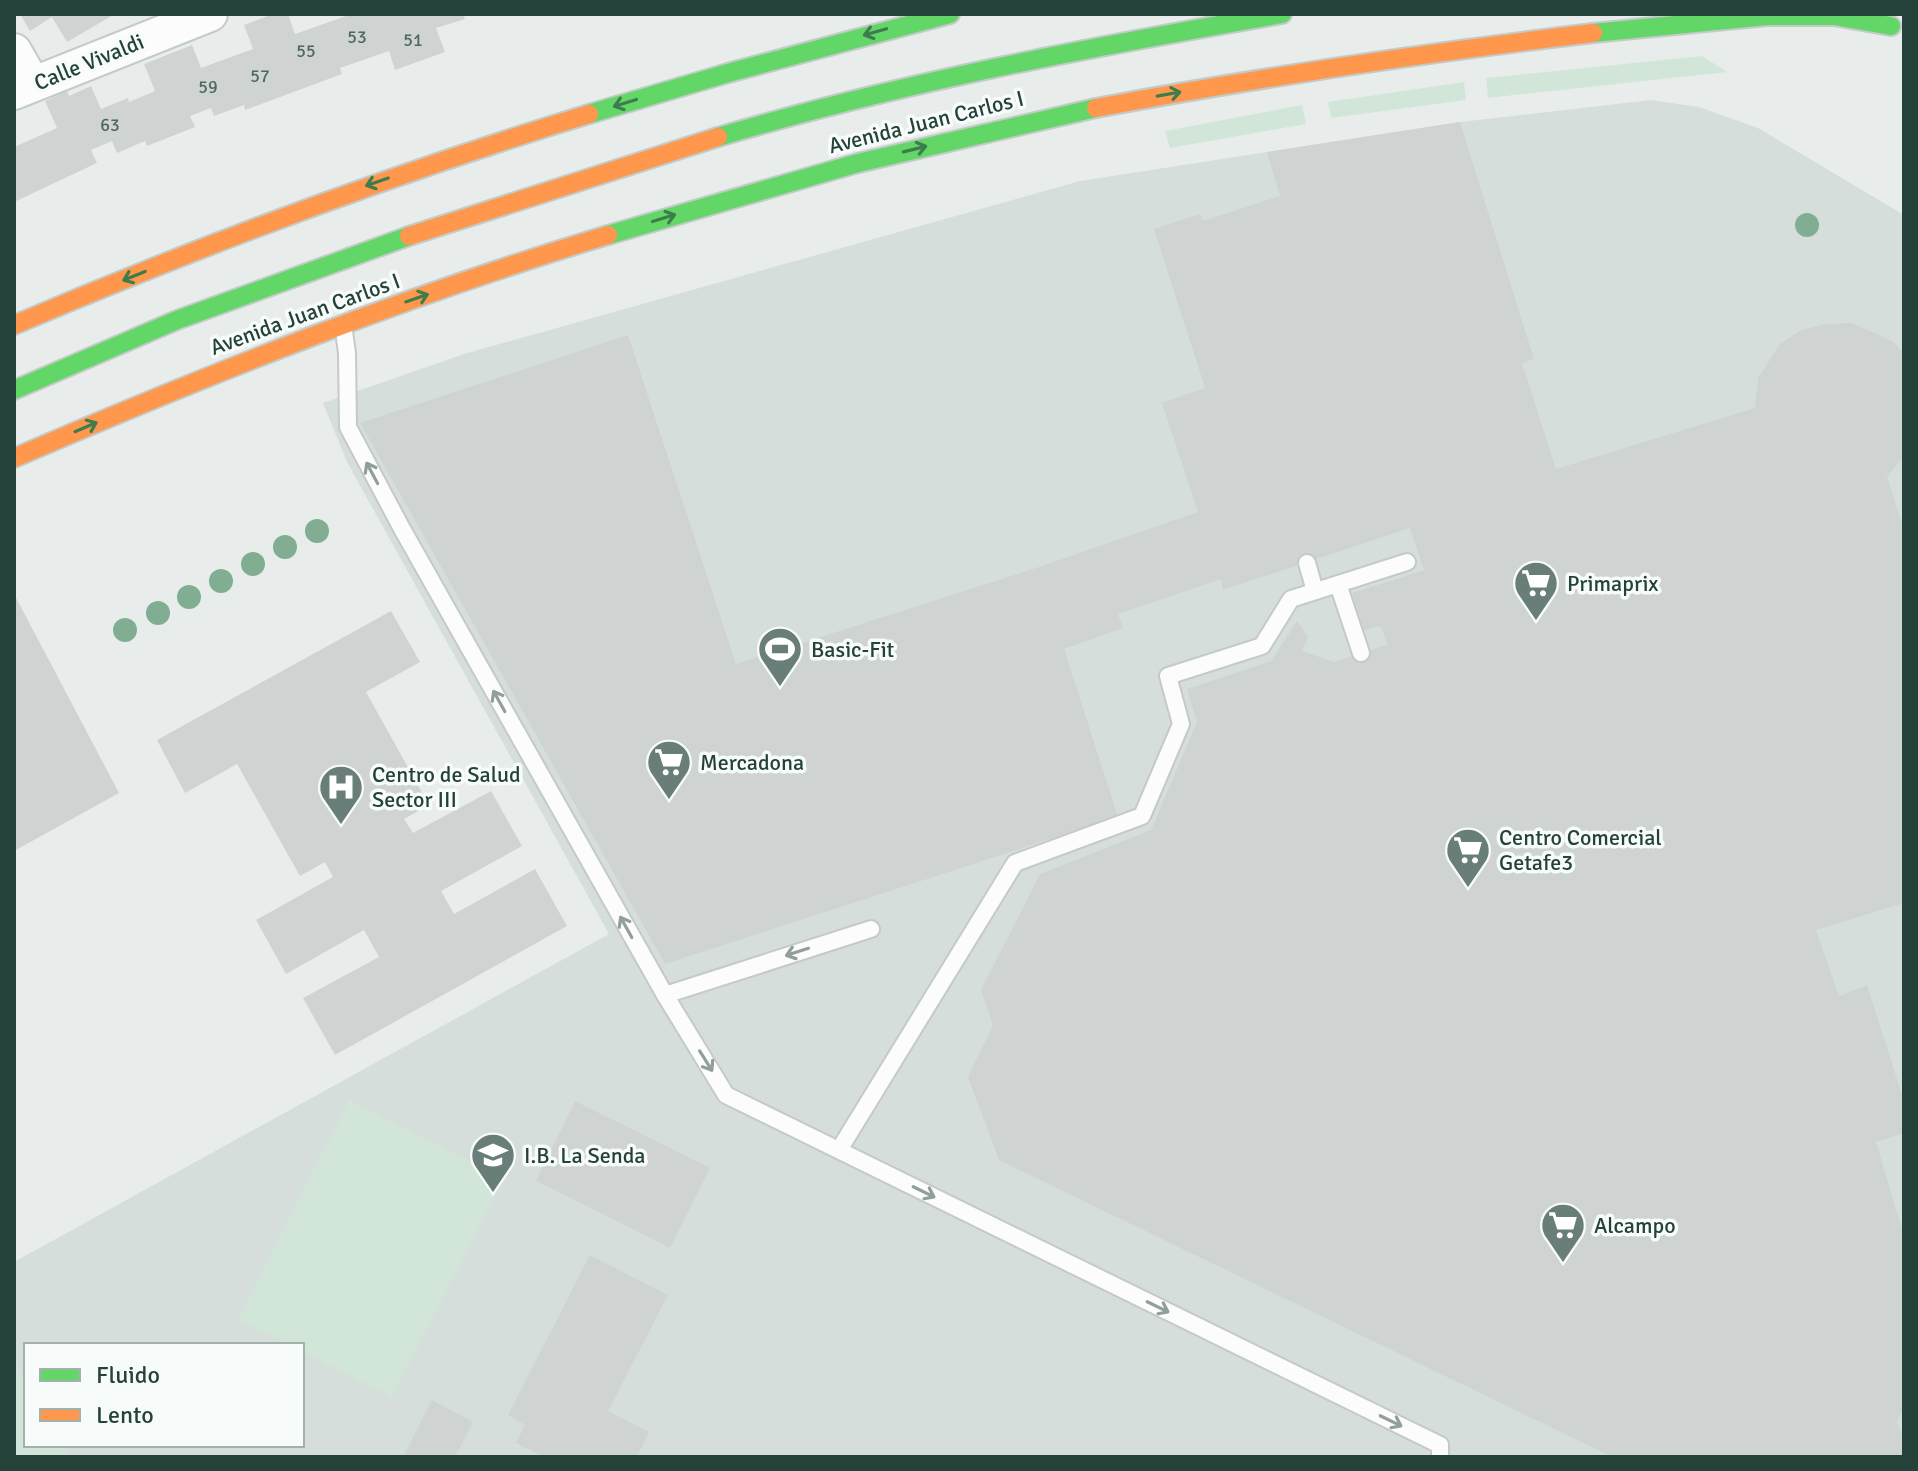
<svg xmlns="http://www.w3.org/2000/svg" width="1918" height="1471" viewBox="0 0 1918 1471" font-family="Signika,sans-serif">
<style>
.built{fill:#d6dedb}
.green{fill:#d1e6d8}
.building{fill:#cfd4d2}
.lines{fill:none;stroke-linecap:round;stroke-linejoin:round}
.lane-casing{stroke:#c5cac8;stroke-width:20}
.street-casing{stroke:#c5cac8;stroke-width:38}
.fast-casing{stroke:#c3cbc8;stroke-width:22}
.slow-casing{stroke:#c3cbc8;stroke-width:22}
.lane{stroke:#fcfcfc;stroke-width:16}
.street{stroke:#fcfcfc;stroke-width:34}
.fast{stroke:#63d668;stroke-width:18}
.slow{stroke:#ff974d;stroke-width:18}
.tree{fill:#81ae93}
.oneway{stroke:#3d7d4c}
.oneway2{stroke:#909f9b}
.labels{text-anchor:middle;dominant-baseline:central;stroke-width:7;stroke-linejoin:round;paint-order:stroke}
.number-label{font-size:18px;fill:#506761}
.street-label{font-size:22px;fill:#24423a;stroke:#f7fbf9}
.poi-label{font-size:22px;fill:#24423a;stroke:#f7fbf9;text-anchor:start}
</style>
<rect width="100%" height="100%" fill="#e8edeb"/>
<!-- built -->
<path class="built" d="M 1651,100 L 1699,107 L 1758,128 L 1904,215 L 1904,1457 L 68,1457 L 61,1445 L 302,1445 L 302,1345 L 26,1345 L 26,1382 L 14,1360 L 14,1262 L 609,934 L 347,462 L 323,403 L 464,354 L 1080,181 L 1460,122 Z"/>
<!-- green -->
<g class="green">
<path d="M 1702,56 L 1727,72 L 1488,98 L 1486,78 Z"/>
<path d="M 1464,82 L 1466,100 L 1331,118 L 1328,102 Z"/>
<path d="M 1302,105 L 1306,124 L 1170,148 L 1165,131 Z"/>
<path d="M 349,1100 L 503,1178 L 392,1397 L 302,1351 L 302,1345 L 290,1345 L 238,1319 Z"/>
<path d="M 14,1360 L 26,1382 L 26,1445 L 61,1445 L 68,1457 L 14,1457 Z"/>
</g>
<!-- building -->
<g class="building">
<path d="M 20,14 L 115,14 L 67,42 L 52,17 L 30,31 Z"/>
<path d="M 273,14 L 288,14 L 295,34 L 352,14 L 463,14 L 465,19 L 436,28 L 445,52 L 395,70 L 389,51 L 340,68 L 342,74 L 245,110 L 244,105 L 214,116 L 211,108 L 190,116 L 195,127 L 147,146 L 145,141 L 117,153 L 112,141 L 91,150 L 97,163 L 14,202 L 14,147 L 57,128 L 45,101 L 67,91 L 69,96 L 91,86 L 101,109 L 128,98 L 129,102 L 155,91 L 144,64 L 192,45 L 201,68 L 253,49 L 244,25 Z"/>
<path d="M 1460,122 L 1534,359 L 1522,363 L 1556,469 L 1755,408 L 1758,378 L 1780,344 L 1801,330 L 1825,324 L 1852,323 L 1894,342 L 1904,355 L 1904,457 L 1887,476 L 1904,530 L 1904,903 L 1816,930 L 1839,996 L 1867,985 L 1904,1101 L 1904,1133 L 1876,1142 L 1904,1236 L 1904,1407 L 1897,1421 L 1904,1443 L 1904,1457 L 1612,1457 L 999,1160 L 968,1077 L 993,1025 L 981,990 L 1040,874 L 1151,830 L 1197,722 L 1187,689 L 1271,661 L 1297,621 L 1308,637 L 1302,651 L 1334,662 L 1388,644 L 1380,626 L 1364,630 L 1352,593 L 1424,570 L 1410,528 L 1223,590 L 1221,579 L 1118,614 L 1123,628 L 1064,649 L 1118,817 L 665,964 L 360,423 L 628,335 L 736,664 L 1036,568 L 1198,512 L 1162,403 L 1205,388 L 1154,229 L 1200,214 L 1203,221 L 1280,196 L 1267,152 Z"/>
<path d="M 14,594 L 119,793 L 14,851 Z"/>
<path d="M 391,611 L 420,662 L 366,692 L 429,805 L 404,819 L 413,833 L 491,791 L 522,846 L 441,891 L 454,914 L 535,869 L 567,926 L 335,1055 L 303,998 L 379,957 L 364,930 L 286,974 L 256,920 L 333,877 L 325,862 L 300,876 L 237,764 L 185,793 L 157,740 Z"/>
<path d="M 575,1101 L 710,1168 L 670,1248 L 536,1181 Z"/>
<path d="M 590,1255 L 668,1295 L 608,1411 L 649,1432 L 637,1457 L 543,1457 L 516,1443 L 525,1425 L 508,1415 Z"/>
<path d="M 432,1400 L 473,1422 L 455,1457 L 403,1457 Z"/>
</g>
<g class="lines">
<!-- lane casing -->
<g class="lane-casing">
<g id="lane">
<path d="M 343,324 L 347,353 L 348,427 L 401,527 L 665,995 L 726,1095 L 1440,1445 L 1440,1457"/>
<path d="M 1307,563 L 1315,591"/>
<path d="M 1338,584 L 1361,653"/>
<path d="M 665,995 L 871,929"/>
<path d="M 839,1150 L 1015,863 L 1142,816 L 1181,724 L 1168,676 L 1262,646 L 1291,599 L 1407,562"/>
</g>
</g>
<!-- street casing -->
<g class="street-casing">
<g id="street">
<path d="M 14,51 L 33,84"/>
<path d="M 14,92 L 210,14"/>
</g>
</g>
<!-- fast casing -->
<g class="fast-casing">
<g id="fast">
<path d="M 1593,33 L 1767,16 L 1834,16 L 1891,26"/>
<path d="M 589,114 L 728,73 L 950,14"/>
<path d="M 718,137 C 903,82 1092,47 1282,14"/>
<path d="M 608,235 L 858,163 L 1096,108"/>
<path d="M 14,390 L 177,320 L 409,236"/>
</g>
</g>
<!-- slow casing -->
<g class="slow-casing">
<g id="slow">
<path d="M 1096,108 C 1261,77 1426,53 1593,33"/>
<path d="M 409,236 L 718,137"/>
<path d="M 14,325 C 202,245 393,174 589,114"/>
<path d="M 14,458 C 209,374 405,296 608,235"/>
</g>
</g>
<!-- lane -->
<use href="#lane" class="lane"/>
<!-- street -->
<use href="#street" class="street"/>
<!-- fast -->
<use href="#fast" class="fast"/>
<!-- slow -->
<use href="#slow" class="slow"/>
</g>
<!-- trees -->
<g class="tree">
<circle cx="1807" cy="225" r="12"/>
<circle cx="317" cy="531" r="12"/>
<circle cx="285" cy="547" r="12"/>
<circle cx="253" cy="564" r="12"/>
<circle cx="221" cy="581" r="12"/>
<circle cx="189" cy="597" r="12"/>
<circle cx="158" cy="613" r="12"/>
<circle cx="125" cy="630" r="12"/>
</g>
<!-- one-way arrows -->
<defs><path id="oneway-shaft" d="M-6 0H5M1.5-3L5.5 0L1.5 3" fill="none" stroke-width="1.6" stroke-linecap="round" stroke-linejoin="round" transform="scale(2)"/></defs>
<g class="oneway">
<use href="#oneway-shaft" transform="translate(875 32) rotate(164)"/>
<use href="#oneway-shaft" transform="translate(1169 94) rotate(-10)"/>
<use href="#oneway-shaft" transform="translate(625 103) rotate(163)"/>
<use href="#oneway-shaft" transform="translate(915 149) rotate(-14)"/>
<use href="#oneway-shaft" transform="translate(377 182) rotate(161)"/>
<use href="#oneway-shaft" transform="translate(664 218) rotate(-17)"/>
<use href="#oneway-shaft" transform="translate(134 276) rotate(158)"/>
<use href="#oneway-shaft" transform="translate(417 298) rotate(-19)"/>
<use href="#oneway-shaft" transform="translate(86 427) rotate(-23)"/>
</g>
<g class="oneway2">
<use href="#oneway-shaft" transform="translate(372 473) rotate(-118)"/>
<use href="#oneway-shaft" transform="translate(499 701) rotate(-119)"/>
<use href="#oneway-shaft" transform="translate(626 927) rotate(-119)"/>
<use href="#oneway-shaft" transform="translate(797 952) rotate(162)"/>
<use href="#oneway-shaft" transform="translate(706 1061) rotate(58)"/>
<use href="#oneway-shaft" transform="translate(924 1192) rotate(26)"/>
<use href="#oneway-shaft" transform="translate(1158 1307) rotate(26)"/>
<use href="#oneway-shaft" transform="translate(1391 1421) rotate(26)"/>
</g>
<!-- icons -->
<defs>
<g id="supermarket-pin" transform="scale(2.3)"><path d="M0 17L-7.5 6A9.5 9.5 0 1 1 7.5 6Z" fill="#697e78" stroke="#f7fbf9"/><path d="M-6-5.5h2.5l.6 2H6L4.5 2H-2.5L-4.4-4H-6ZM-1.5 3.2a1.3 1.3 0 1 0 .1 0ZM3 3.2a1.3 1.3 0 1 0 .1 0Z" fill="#fff"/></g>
<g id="stadium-pin" transform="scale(2.3)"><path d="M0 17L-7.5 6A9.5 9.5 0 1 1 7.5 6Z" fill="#697e78" stroke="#f7fbf9"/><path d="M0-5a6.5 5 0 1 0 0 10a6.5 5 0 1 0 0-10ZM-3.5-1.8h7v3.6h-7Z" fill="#fff"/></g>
<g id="hospital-pin" transform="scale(2.3)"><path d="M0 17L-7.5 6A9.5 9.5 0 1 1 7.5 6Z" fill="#697e78" stroke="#f7fbf9"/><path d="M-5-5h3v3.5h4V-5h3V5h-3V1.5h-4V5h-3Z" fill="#fff"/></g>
<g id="university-pin" transform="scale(2.3)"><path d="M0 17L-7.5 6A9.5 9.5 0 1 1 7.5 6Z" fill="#697e78" stroke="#f7fbf9"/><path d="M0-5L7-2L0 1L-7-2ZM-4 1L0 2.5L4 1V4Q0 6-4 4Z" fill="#fff"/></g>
</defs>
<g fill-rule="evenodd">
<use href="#supermarket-pin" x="1536" y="583"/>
<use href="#stadium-pin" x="780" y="649"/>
<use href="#supermarket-pin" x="669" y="762"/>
<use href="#hospital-pin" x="341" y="787"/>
<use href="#supermarket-pin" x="1468" y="850"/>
<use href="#university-pin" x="493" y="1155"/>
<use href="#supermarket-pin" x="1563" y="1225"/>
</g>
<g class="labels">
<!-- number labels -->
<g class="number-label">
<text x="357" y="37">53</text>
<text x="413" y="40">51</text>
<text x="306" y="51">55</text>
<text x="260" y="76">57</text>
<text x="208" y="87">59</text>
<text x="110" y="125">63</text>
</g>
<!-- street labels -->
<g class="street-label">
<text transform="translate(89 62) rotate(-22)">Calle Vivaldi</text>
<text transform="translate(926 122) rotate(-14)">Avenida Juan Carlos I</text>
<text transform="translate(305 314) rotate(-20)">Avenida Juan Carlos I</text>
</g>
<!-- poi labels -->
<g class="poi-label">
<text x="1567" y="583">Primaprix</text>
<text x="811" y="649">Basic-Fit</text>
<text x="700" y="762">Mercadona</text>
<text x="372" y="774">Centro de Salud<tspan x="372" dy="25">Sector III</tspan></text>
<text x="1499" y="837">Centro Comercial<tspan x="1499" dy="25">Getafe3</tspan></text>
<text x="524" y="1155">I.B. La Senda</text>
<text x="1594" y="1225">Alcampo</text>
</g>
</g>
<!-- border -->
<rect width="1918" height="1471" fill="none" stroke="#24423a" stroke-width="32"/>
<!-- legend -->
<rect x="24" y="1343" width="280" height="104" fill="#f7fbf9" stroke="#a3b1ad" stroke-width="2"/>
<rect x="40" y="1369" width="40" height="12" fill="#63d668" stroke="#a3b1ad" stroke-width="2"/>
<text x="96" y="1383" font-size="24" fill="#24423a">Fluido</text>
<rect x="40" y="1409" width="40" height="12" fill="#ff974d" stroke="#a3b1ad" stroke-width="2"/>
<text x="96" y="1423" font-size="24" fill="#24423a">Lento</text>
</svg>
